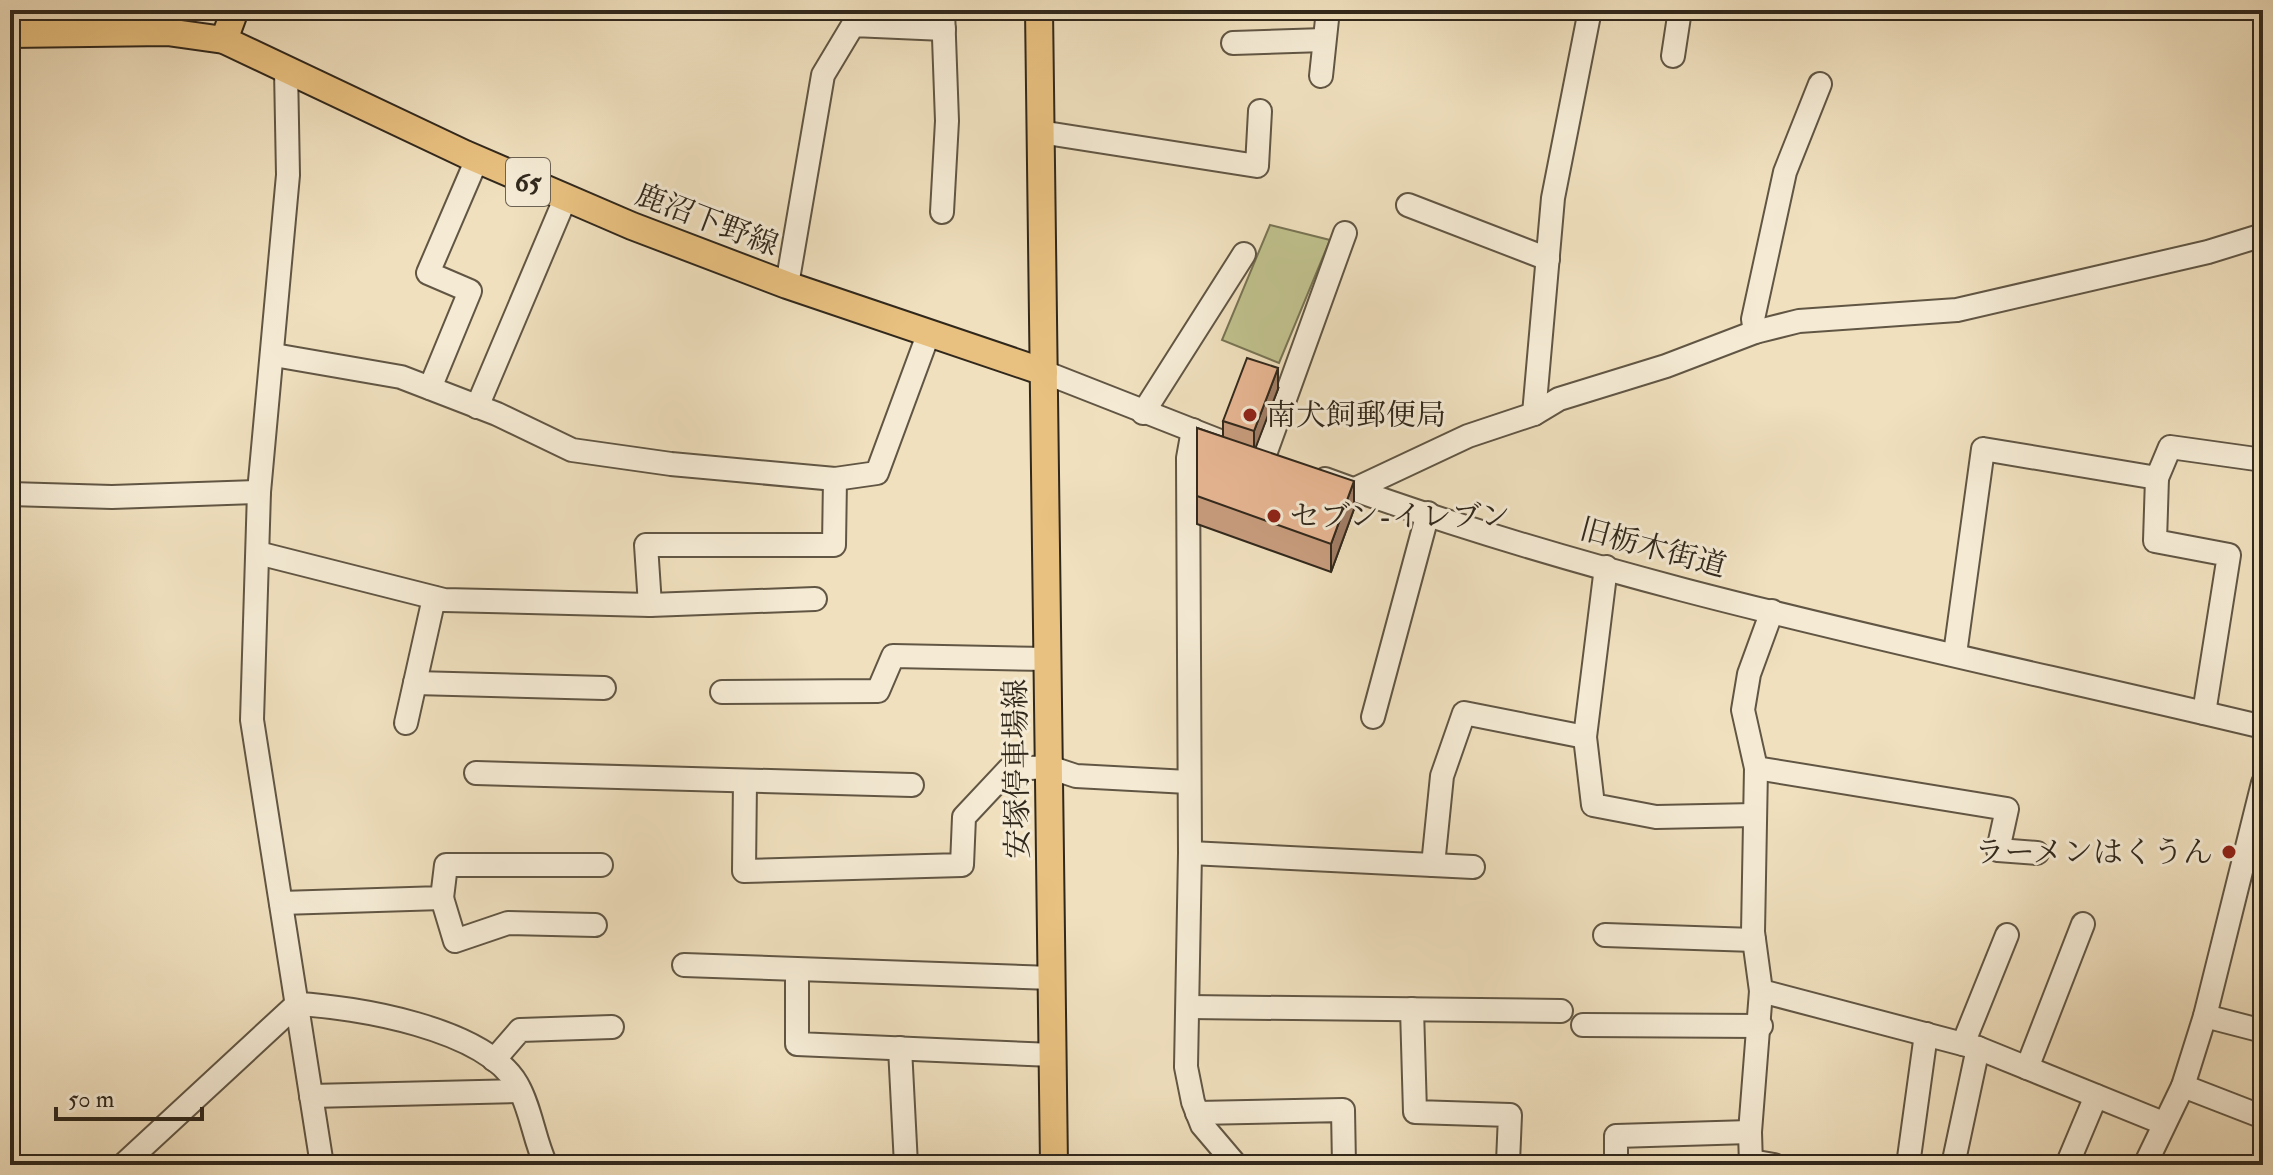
<svg xmlns="http://www.w3.org/2000/svg" width="2273" height="1175" viewBox="0 0 2273 1175" font-family="'IM FELL Double Pica','Noto Serif JP',serif">
<style>
.green{fill:#c0c18d;stroke:#787454;stroke-width:2}
.lines{fill:none;stroke-linecap:round;stroke-linejoin:round}
.minor-casing{stroke:#615644;stroke-width:26}
.major-casing{stroke:#31281c;stroke-width:30}
.minor{stroke:#f5ebd5;stroke-width:22}
.major{stroke:#e8c07f;stroke-width:26}
.wall{fill:#c89d7e;stroke:#31281c;stroke-width:2}
.shaded-wall{fill:#a27f67;stroke:#31281c;stroke-width:2}
.building{fill:#e8b693;stroke:#31281c;stroke-width:2}
.poi-dot{fill:#8f2418;stroke:#f5ebd5;stroke-width:3}
.labels{text-anchor:middle;dominant-baseline:central;stroke-width:6;stroke-linejoin:round;paint-order:stroke}
.shield{fill:#f5ebd5;stroke:#6c6254;stroke-width:2}
.shield-label{font-size:28px;font-weight:bold;fill:#31281c}
.street-label{font-size:30px;fill:#31281c;stroke:#f5ebd5}
.poi-label{font-size:30px;fill:#31281c;stroke:#f5ebd5;text-anchor:start}
</style>
<rect width="100%" height="100%" fill="#f0e0be"/>
<filter id="stains"><feTurbulence type="fractalNoise" baseFrequency=".0025" numOctaves="4"/><feColorMatrix values="0 0 0 0 .2 0 0 0 0 .09 0 0 0 0 .02 0 0 0 .5 -.17"/></filter>
<radialGradient id="worn" r=".72"><stop offset=".6" stop-color="#630" stop-opacity="0"/><stop offset="1" stop-color="#630" stop-opacity=".3"/></radialGradient>
<!-- green -->
<path class="green" d="M 1270,225 L 1330,240 L 1279,363 L 1222,340 Z"/>
<g class="lines">
<!-- minor casing -->
<g class="minor-casing">
<g id="minor">
<path d="M 1233,43 L 1324,40"/>
<path d="M 1673,56 L 1680,10"/>
<path d="M 286,70 L 288,175 L 259,492 L 252,720 L 322,1165"/>
<path d="M 1321,76 L 1328,10"/>
<path d="M 1040,132 L 1257,166 L 1260,111"/>
<path d="M 1408,205 L 1548,259"/>
<path d="M 942,212 L 947,121 L 943,10"/>
<path d="M 787,285 L 823,75 L 853,25 L 944,29"/>
<path d="M 1755,332 L 1753,319 L 1785,172 L 1820,84"/>
<path d="M 274,355 L 401,377 L 497,414 L 572,450 L 671,464 L 835,479"/>
<path d="M 1044,372 L 1225,443"/>
<path d="M 430,388 L 470,291 L 428,273 L 477,159"/>
<path d="M 477,407 L 565,199"/>
<path d="M 1143,413 L 1244,254"/>
<path d="M 1534,414 L 1553,198 L 1590,10"/>
<path d="M 1193,430 L 1188,458 L 1190,853 L 1186,1067 L 1193,1102 L 1202,1125 L 1236,1165"/>
<path d="M 1264,457 L 1345,233"/>
<path d="M 2157,478 L 2155,541 L 2229,555 L 2204,713"/>
<path d="M 1325,479 C 1628,591 1950,652 2263,727"/>
<path d="M 1353,490 L 1468,436 L 1534,414 L 1559,399 L 1666,366 L 1755,332 L 1799,321 L 1957,310 L 2208,252 L 2263,235"/>
<path d="M 10,494 L 112,497 L 259,492"/>
<path d="M 258,553 L 444,600 L 650,605 L 646,545 L 834,545 L 835,479 L 877,473 L 928,335"/>
<path d="M 1606,567 L 1585,737 L 1593,805 L 1656,817 L 1755,815"/>
<path d="M 650,605 L 815,599"/>
<path d="M 1772,611 L 1749,674 L 1743,710 L 1756,768 L 1753,932 L 1761,991 L 1978,1048 L 2163,1123"/>
<path d="M 1955,654 L 1983,449 L 2157,478 L 2170,447 L 2263,460"/>
<path d="M 415,683 L 604,688"/>
<path d="M 722,692 L 878,691 L 893,656 L 1047,659"/>
<path d="M 1373,717 L 1428,513"/>
<path d="M 406,723 L 434,598"/>
<path d="M 1756,768 L 2007,809 L 1998,850 L 2037,853"/>
<path d="M 476,773 L 912,785"/>
<path d="M 745,781 L 744,871 L 962,865 L 964,817 L 1009,769 L 1049,767 L 1076,776 L 1188,782"/>
<path d="M 1190,853 L 1473,867"/>
<path d="M 1433,865 L 1442,776 L 1464,713 L 1585,737"/>
<path d="M 442,898 L 455,941 L 508,923 L 595,925"/>
<path d="M 281,903 L 442,898 L 446,865 L 601,865"/>
<path d="M 1605,935 L 1754,940"/>
<path d="M 684,965 L 1052,978"/>
<path d="M 797,970 L 797,1044 L 1053,1055"/>
<path d="M 1189,1007 L 1561,1011"/>
<path d="M 1412,1009 L 1415,1112 L 1510,1115 L 1508,1162"/>
<path d="M 2205,1016 L 2263,1031"/>
<path d="M 1583,1025 L 1761,1026"/>
<path d="M 1963,1044 L 2007,935"/>
<path d="M 900,1048 L 906,1165"/>
<path d="M 494,1060 L 520,1030 L 612,1027"/>
<path d="M 2027,1068 L 2083,924"/>
<path d="M 2183,1086 L 2263,1117"/>
<path d="M 311,1096 L 519,1091"/>
<path d="M 1197,1113 L 1343,1110 L 1344,1165"/>
<path d="M 1751,1161 L 1774,1165"/>
<path d="M 123,1165 L 297,1004 C 356,1007 484,1028 517,1084 C 531,1108 534,1140 546,1165"/>
<path d="M 1616,1165 L 1616,1136 L 1750,1132"/>
<path d="M 1751,1165 L 1750,1132 L 1761,991"/>
<path d="M 1908,1165 L 1926,1034"/>
<path d="M 1953,1165 L 1978,1048"/>
<path d="M 2067,1165 L 2096,1096"/>
<path d="M 2145,1165 L 2183,1086 L 2205,1016 L 2263,783"/>
</g>
</g>
<!-- major casing -->
<g class="major-casing">
<g id="major">
<path d="M 1039,10 L 1054,1165"/>
<path d="M 10,34 L 167,32 L 224,40 L 465,154 L 632,226 L 787,285 L 1044,372"/>
<path d="M 224,40 L 235,10"/>
</g>
</g>
<!-- minor -->
<use href="#minor" class="minor"/>
<!-- major -->
<use href="#major" class="major"/>
</g>
<!-- wall -->
<path class="wall" d="M 1278,389 L 1255,448 L 1354,509 L 1331,572 L 1197,524 L 1197,428 L 1223,437 L 1223,421 Z"/>
<!-- shaded-wall -->
<g class="shaded-wall">
<path d="M 1278,368 L 1278,389 L 1254,452 L 1254,431 Z"/>
<path d="M 1354,481 L 1354,509 L 1331,572 L 1331,544 Z"/>
</g>
<!-- building -->
<g class="building">
<path d="M 1247,358 L 1278,368 L 1254,431 L 1223,421 Z"/>
<path d="M 1197,428 L 1354,481 L 1331,544 L 1197,496 Z"/>
</g>
<!-- markers -->
<g class="poi-dot">
<circle cx="1250" cy="415" r="8"/>
<circle cx="1274" cy="516" r="8"/>
<circle cx="2229" cy="852" r="8"/>
</g>
<g class="labels">
<!-- shield labels -->
<rect class="shield" x="506" y="158" width="44" height="48" rx="6"/>
<g class="shield-label">
<text x="528" y="182">65</text>
</g>
<!-- street labels -->
<g class="street-label">
<text transform="translate(707 220) rotate(21)">鹿沼下野線</text>
<text transform="translate(1653 548) rotate(15)">旧栃木街道</text>
<text transform="translate(1017 769) rotate(-91)">安塚停車場線</text>
</g>
<!-- poi labels -->
<g class="poi-label">
<text x="1266" y="415">南犬飼郵便局</text>
<text x="1290" y="516">セブン-イレブン</text>
<text x="2213" y="852" text-anchor="end">ラーメンはくうん</text>
</g>
</g>
<!-- margin -->
<rect width="2273" height="1175" fill="none" stroke="#f0e0be" stroke-width="40"/>
<rect x="12" y="12" width="2249" height="1151" fill="none" stroke="#31281c" stroke-width="4"/>
<rect x="20" y="20" width="2233" height="1135" fill="none" stroke="#31281c" stroke-width="2"/>
<!-- scale -->
<path d="M56 1107v12h146v-12" fill="none" stroke="#31281c" stroke-width="4"/>
<text x="68" y="1107" font-size="24" fill="#31281c" stroke="#f5ebd5" stroke-width="6" paint-order="stroke">50 m</text>
<rect width="100%" height="100%" filter="url(#stains)"/>
<rect width="100%" height="100%" fill="url(#worn)"/>
</svg>
